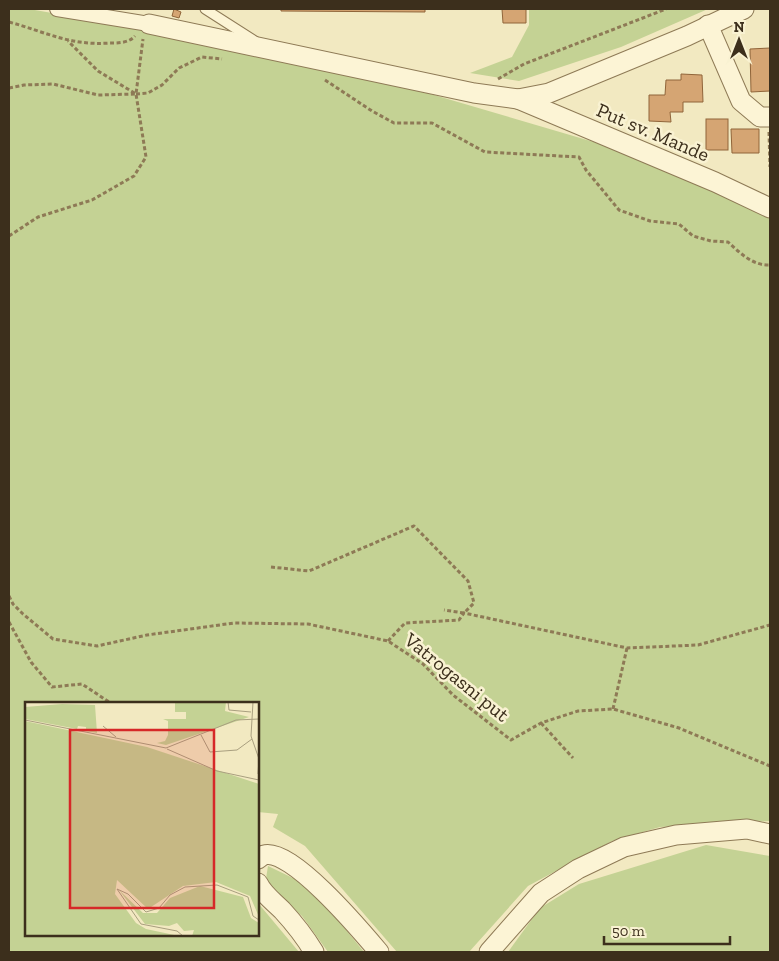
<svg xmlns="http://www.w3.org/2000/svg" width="779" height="961" viewBox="0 0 779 961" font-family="'Zilla Slab',serif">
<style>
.green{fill:#c4d294}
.building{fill:#d5a573;stroke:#90653a}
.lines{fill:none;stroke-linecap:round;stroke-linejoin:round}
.service-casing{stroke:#8e7a56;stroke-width:11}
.pedestrian-casing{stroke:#8e7a56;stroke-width:16}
.minor-casing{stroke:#8e7a56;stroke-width:21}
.path{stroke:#8e7a56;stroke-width:3;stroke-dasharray:4 2.5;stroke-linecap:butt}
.service{stroke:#fcf4d5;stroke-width:9}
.pedestrian{stroke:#fcf4d5;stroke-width:14}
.minor{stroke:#fcf4d5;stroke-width:19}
.labels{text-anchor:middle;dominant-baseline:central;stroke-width:5;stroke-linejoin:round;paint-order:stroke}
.street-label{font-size:20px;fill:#3c2f1c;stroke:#f9f2d2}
.inset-road{fill:none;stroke:#a99f7f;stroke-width:1}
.view{fill:#d62828;fill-opacity:0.15;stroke:#d62828;stroke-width:2.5}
.inset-edge{fill:none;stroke:#3c2f1c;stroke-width:2.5}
</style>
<rect width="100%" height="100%" fill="#f2e9c1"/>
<!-- green -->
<g class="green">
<path d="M 9,9 L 29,9 L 98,21 L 417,90 L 638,155 L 770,211 L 770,821 L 660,827 L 612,841 L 528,886 L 469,952 L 397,952 L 305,846 L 273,827 L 278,814 L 258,812 L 258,704 L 26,704 L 26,935 L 258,935 L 258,903 L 299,952 L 9,952 Z"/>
<path d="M 529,9 L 708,9 L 621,47 L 519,81 L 470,73 L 512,57 L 529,25 Z"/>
<path d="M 706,845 L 770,856 L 770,952 L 508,952 L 540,908 L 579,884 Z"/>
<path d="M 268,866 L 297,880 L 325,904 L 364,952 L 328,952 L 302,916 L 265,885 Z"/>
</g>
<!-- building -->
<g class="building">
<path d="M 174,9 L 181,12 L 179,18 L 172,16 Z"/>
<path d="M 281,9 L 425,9 L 425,12 L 281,11 Z"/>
<path d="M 502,9 L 526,9 L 526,23 L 503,23 Z"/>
<path d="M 770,48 L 770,91 L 751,92 L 750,49 Z"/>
<path d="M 681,74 L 702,75 L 703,102 L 683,102 L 683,112 L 670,112 L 671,122 L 649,121 L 649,95 L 665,95 L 666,80 L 681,80 Z"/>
<rect x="706" y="119" width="22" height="31"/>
<path d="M 731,129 L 759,129 L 759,153 L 732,153 Z"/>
</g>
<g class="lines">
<!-- service casing -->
<g class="service-casing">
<path id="service" d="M 205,9 L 255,41"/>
</g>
<!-- pedestrian casing -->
<g class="pedestrian-casing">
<path id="pedestrian" d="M 57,9 L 149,24"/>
</g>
<!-- minor casing -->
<g class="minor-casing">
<g id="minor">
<path d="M 149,24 L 474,93 L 518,99 L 549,93 L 687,36 L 744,9"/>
<path d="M 708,25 L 741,101 L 760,117 L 770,117"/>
<path d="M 518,99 L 715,182 L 770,208"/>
<path d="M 258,859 C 260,858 261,856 264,855 C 291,847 362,932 379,952"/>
<path d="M 258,883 C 263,894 273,901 282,910 C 294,923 305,937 314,952"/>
<path d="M 489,952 L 541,893 L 578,869 L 624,847 L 676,835 L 747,829 L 770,834"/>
</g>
</g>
<!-- path -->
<g class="path">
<path d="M 9,22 C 46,32 70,46 110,43 C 118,43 129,43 135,36"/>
<path d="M 498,79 L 524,64 L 666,9"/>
<path d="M 325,80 L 372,111 L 394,123 L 432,123 L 485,152 L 579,157 L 586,170 L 619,210 L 650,221 L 679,224 L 693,236 L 711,241 L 728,242 C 740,253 753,266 770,265"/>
<path d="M 9,88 L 24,85 L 53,84 L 98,95 L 136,94 L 143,39"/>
<path d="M 136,94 L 148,93 L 162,85 L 179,68 L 202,57 L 222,59"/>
<path d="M 769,132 L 770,167"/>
<path d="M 9,236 L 38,217 L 92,200 L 134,176 L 146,157 L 136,94 L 98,71 L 68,41"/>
<path d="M 271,567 L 309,571 L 414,526 L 468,581 L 474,603 L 464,613 L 444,610"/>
<path d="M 9,596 L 13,604 L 23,614 L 53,639 L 97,646 L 147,635 L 234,623 L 308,624 L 388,641 L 423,664 L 453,695 L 511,740 L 541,723 L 578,711 L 613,709 L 679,728 L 770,766"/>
<path d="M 9,622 L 31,662 L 52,687 L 82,684 L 112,704"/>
<path d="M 388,641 L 405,623 L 459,620 L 464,613 L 627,648 L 698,645 L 770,625"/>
<path d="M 613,709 L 627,648"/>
<path d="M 541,723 L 573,758"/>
</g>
<!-- service -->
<use href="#service" class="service"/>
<!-- pedestrian -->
<use href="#pedestrian" class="pedestrian"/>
<!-- minor -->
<use href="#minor" class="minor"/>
</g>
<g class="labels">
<!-- street labels -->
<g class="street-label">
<text transform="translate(653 132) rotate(23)">Put sv. Mande</text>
<text transform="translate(457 677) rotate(39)">Vatrogasni put</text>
</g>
</g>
<!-- overview -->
<g transform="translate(25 702)">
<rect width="234" height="234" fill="#f2e9c1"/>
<path d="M 150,0 L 201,0 L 200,9 L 224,15 L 141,43 L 132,41 L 140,39 L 143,33 L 143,19 L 138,17 L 161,17 L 161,10 L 150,10 ZM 37,2 L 70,3 L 72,31 L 61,29 L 61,25 L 53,24 L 52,27 L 0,17 L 0,5 ZM 0,19 L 122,45 L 234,82 L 234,215 L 225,194 L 191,180 L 158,184 L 123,207 L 92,178 L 90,192 L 111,221 L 121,227 L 154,234 L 0,234 ZM 175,184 L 218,195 L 226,216 L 234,221 L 234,234 L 167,234 L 169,228 L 159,229 L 152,221 L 144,224 L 120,222 L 94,188 L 118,211 L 132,211 L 145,196 Z" fill="#c4d294"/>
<path class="inset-road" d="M 203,0 L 204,8 L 226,10M 228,0 L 226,34 L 234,57 L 233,72M 0,18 L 141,46 L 211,18 L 234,17M 78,24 L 91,35M 176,33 L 185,50 L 212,48 L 227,37M 142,47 L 192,69 L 234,78M 158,234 L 152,229 L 116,222 L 92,187 L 103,192 L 121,210 L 134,206 L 145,193 L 160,185 L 192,183 L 223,195 L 228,214 L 234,218"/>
<path class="view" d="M 45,28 L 189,28 L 189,206 L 45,206 Z"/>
<rect width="234" height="234" class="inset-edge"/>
</g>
<!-- border -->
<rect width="779" height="961" fill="none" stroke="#3c2f1c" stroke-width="20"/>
<!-- north arrow -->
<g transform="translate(739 40)" stroke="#f9f2d2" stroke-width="4" paint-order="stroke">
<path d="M0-4L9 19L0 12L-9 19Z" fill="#3c2f1c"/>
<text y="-8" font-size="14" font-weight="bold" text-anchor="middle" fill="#3c2f1c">N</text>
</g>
<!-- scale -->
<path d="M604 936v8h126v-8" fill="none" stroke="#3c2f1c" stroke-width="2.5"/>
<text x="612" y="936" font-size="15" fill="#3c2f1c" stroke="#f9f2d2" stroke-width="4" paint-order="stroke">50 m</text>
</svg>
